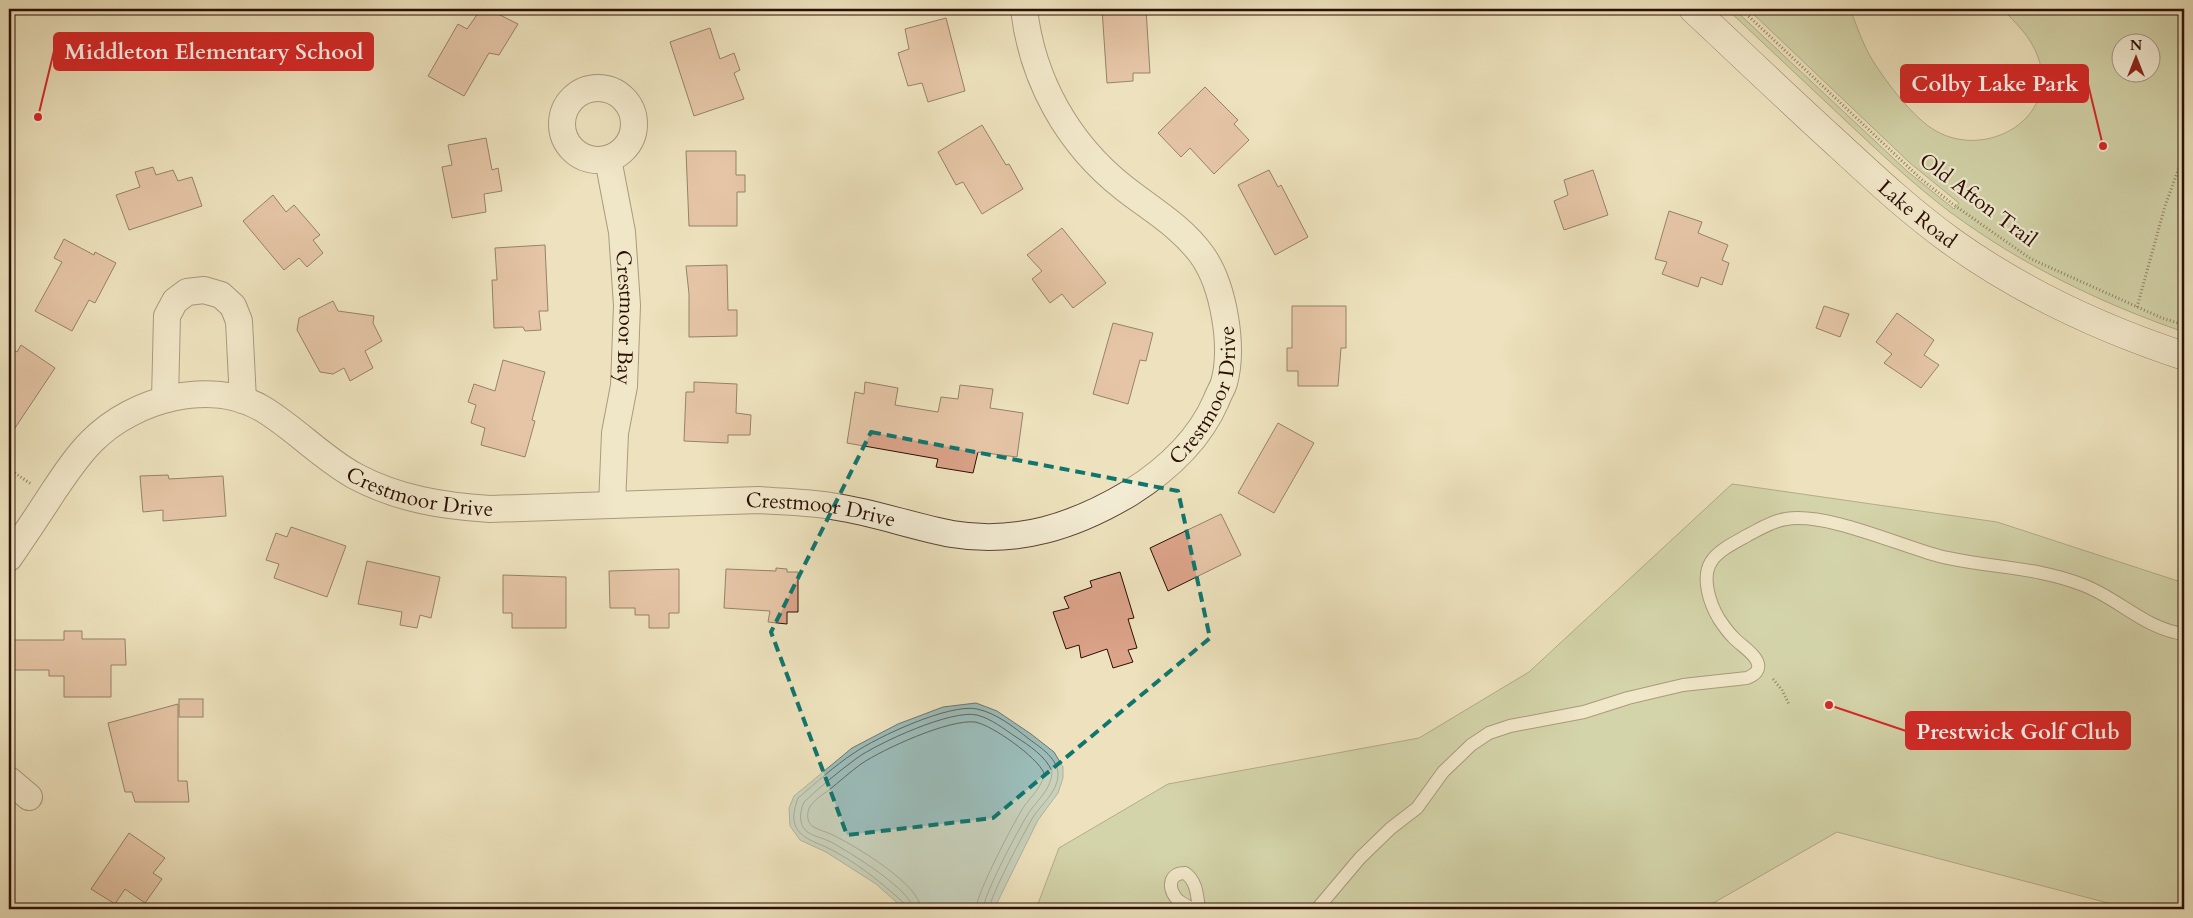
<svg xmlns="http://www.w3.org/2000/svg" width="2193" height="918" viewBox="0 0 2193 918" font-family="Cardo,serif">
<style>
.green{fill:#b6c493;stroke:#70694c;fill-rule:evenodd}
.water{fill:#9bbcb9;stroke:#6e7671}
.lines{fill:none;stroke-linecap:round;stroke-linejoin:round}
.shore{stroke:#62655e;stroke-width:1}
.building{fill:#dba389;stroke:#2a0e04}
.lane-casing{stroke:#5b4332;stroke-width:14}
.street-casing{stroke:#5b4332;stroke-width:28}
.secondary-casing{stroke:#2a0e04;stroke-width:29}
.path{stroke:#2a0e04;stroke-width:3;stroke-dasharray:1 2.5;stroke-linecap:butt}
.lane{stroke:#f3ecd4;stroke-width:12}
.street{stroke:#f3ecd4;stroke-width:26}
.secondary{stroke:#f3ecd4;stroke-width:28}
.marked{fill:none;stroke:#0f766e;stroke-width:4;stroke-dasharray:10 6;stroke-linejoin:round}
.labels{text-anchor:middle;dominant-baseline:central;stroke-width:4.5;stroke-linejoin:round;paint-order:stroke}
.street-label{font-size:21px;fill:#2a0e04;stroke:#f3ecd4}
.leader{fill:none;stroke:#d62828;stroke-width:2}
.callout-dot{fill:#d62828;stroke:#f3ecd4;stroke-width:2}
.callout{fill:#d62828;stroke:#d62828;stroke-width:2}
.callout-label{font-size:22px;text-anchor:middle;font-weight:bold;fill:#fff}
</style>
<rect width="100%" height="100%" fill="#ede2bd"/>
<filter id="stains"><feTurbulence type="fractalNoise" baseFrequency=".004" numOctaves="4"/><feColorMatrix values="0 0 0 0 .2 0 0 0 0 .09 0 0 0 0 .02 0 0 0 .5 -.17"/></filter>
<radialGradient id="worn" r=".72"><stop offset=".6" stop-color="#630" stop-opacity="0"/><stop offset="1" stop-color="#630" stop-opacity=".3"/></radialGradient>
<!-- green -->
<g class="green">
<path d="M 1727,9 L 1734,9 L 1907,171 L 1954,209 L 1959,203 L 1910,163 L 1748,9 L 1850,9 C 1857,26 1863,45 1873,61 C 1887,83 1913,118 1936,131 C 1987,160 2060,118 2038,57 C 2031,37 2016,23 2002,9 L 2184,9 L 2184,332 C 2100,303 2022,265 1950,212 C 1913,184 1879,152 1845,120 C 1806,83 1766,46 1727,9 ZM 2120,42 L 2150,42 L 2150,72 L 2120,72 Z"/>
<path d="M 1732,484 L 1997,522 L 2184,583 L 2184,909 L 2131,909 L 1837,832 L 1703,909 L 1036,909 L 1059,848 L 1168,784 L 1419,738 L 1529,672 Z"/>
</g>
<!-- water -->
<g class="water">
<path d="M 2184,171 L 2184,233 C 2176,213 2176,192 2184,171 Z"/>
<path d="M 976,703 L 997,711 L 1031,734 L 1054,752 L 1063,767 L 1063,778 L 1058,793 L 1038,820 L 994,909 L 904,909 L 876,884 L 826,852 L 800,840 L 790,826 L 789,808 L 794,796 L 852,748 L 898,724 L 943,707 Z"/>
</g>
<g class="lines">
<!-- shore -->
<g class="shore">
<path d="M 907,909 L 905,904 C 881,882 855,861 826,847 C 815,842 800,838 795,825 C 792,817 795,806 798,798 C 816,783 834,766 854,753 C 877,737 950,703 977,709 C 996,713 1014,727 1029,739 C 1041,748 1059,759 1058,776 C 1057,792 1042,804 1033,817 C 1024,833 991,894 989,909"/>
<path d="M 913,909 C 912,890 849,852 831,842 C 823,838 812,836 806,831 C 798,823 800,811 804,802 C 820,787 838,772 857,758 C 878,743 952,709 977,715 C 992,719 1004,729 1016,737 C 1030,746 1045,756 1052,771 C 1052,789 1037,800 1028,814 C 1018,830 984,894 983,909"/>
<path d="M 921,909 C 920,884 855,846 833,835 C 827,832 818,830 812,826 C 808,822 807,817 808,812 C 809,803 822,795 829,790 C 839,782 850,772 861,764 C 883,749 949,719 975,722 C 992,725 1037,757 1044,773 C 1043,787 1030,797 1023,808 C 1013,824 976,894 976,909"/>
</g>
</g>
<!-- building -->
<g class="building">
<path d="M 481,9 L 488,9 L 518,24 L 499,55 L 489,53 L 464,96 L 428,76 L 458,24 L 467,29 Z"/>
<path d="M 1102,9 L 1146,9 L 1150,73 L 1133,73 L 1133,81 L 1107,83 Z"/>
<path d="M 946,18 L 965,91 L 928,102 L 922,83 L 908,86 L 898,53 L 909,49 L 905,29 Z"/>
<path d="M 710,28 L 720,59 L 734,53 L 740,70 L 734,73 L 744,99 L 694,116 L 670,42 Z"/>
<path d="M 1205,87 L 1238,120 L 1234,124 L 1249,140 L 1214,174 L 1190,148 L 1181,157 L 1158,133 Z"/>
<path d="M 982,125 L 1006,165 L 1009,164 L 1023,189 L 982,214 L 963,182 L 956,185 L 938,152 Z"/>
<path d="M 486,138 L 492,170 L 498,168 L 502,191 L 484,194 L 486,212 L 452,218 L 442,167 L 452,165 L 448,145 Z"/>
<path d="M 686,151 L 736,151 L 736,175 L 745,175 L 745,192 L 737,192 L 737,226 L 689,226 Z"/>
<path d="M 153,167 L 156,175 L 173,170 L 178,181 L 192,177 L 202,206 L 129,230 L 116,195 L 140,187 L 135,172 Z"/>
<path d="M 1269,170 L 1278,187 L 1281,185 L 1308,237 L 1275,255 L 1238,185 Z"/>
<path d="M 1593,170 L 1608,215 L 1564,230 L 1554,201 L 1568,195 L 1564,180 Z"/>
<path d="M 273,195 L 286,212 L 294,205 L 320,235 L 313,240 L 323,253 L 307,267 L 299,258 L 284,270 L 243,221 Z"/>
<path d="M 1669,211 L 1702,222 L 1698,233 L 1728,245 L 1722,260 L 1729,263 L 1722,285 L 1701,277 L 1698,287 L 1662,274 L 1667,262 L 1655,259 Z"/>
<path d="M 1062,228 L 1106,283 L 1073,308 L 1062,294 L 1050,303 L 1032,279 L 1042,271 L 1027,255 Z"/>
<path d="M 64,239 L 94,255 L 95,252 L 116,263 L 95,303 L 89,300 L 72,331 L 35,311 L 62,262 L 54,258 Z"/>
<path d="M 545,245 L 548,311 L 539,311 L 541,330 L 525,331 L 523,327 L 494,328 L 492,280 L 497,280 L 495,248 Z"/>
<path d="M 727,265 L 728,310 L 737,310 L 737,336 L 689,337 L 689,294 L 686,266 Z"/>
<path d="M 333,301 L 338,311 L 374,316 L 373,323 L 382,341 L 365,351 L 373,368 L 350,381 L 344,368 L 333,374 L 320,372 L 297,330 L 299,318 Z"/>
<path d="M 1292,306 L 1346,306 L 1346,348 L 1341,348 L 1338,386 L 1298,386 L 1298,371 L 1287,371 L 1287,348 L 1292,348 Z"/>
<path d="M 1824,306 L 1849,314 L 1840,337 L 1816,328 Z"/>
<path d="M 1897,313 L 1934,340 L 1924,355 L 1939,365 L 1921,388 L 1884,363 L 1892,354 L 1876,342 Z"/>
<path d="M 1113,323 L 1153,333 L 1146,361 L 1140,360 L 1128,404 L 1093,394 Z"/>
<path d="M 21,345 L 55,368 L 9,437 L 9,347 L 17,352 Z"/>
<path d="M 503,360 L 545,372 L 532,420 L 535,421 L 525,457 L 481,445 L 485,428 L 471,423 L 476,405 L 468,402 L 474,384 L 495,391 Z"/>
<path d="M 694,382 L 737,384 L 736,413 L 751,415 L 750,435 L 728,435 L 728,443 L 684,441 L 686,392 L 694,392 Z"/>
<path d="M 865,382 L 898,388 L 895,405 L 938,412 L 941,397 L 958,399 L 960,385 L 993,389 L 990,408 L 1023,413 L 1017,457 L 978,452 L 973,473 L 936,467 L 938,459 L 847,443 L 855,392 L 864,394 Z"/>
<path d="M 1278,423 L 1314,443 L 1274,513 L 1238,493 Z"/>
<path d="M 168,475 L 169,479 L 223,476 L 226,516 L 163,521 L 163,510 L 143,512 L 140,476 Z"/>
<path d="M 1221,514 L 1241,555 L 1168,591 L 1150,548 Z"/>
<path d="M 291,527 L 346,546 L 327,597 L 274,578 L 279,564 L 266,560 L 276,533 L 287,537 Z"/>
<path d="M 367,561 L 440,577 L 431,618 L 420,615 L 417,628 L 400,625 L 402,612 L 358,604 Z"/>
<path d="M 776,568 L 787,569 L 787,572 L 798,572 L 798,612 L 787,612 L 787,624 L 768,622 L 770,611 L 724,608 L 726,569 L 776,571 Z"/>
<path d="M 679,569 L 679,613 L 669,613 L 669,628 L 649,628 L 649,615 L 635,615 L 635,608 L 610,608 L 609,571 Z"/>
<path d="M 1120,572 L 1134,618 L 1128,619 L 1137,648 L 1128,650 L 1133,662 L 1113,668 L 1107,649 L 1081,658 L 1079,645 L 1066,649 L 1053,612 L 1069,608 L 1064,597 L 1092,587 L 1090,581 Z"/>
<path d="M 503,575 L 566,577 L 566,628 L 512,628 L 512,613 L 503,613 Z"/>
<path d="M 64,631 L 82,631 L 82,639 L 125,639 L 126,665 L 111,665 L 111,697 L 64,697 L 64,676 L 49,676 L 49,670 L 9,670 L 9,640 L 64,640 Z"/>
<rect x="179" y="699" width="24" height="18"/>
<path d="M 178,704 L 178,781 L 187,781 L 189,802 L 135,802 L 132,792 L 125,792 L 108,723 Z"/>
<path d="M 129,833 L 165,858 L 153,873 L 162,879 L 145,903 L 125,889 L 115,904 L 91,889 Z"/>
</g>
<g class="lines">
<!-- lane casing -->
<g class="lane-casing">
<g id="lane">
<path d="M 1193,909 C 1188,906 1180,903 1176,898 C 1167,886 1170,873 1185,873 C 1197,881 1197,896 1199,909"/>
<path d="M 1317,909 L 1360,858 L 1391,828 L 1417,808 L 1443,772 L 1471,745 L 1489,733 L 1510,726 L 1584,712 L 1628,698 L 1683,685 L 1747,678 C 1755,675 1761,670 1757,661 C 1752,651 1740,645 1733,637 C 1728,632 1723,625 1719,619 C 1710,604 1701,578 1711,562 C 1718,550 1736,542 1748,535 C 1760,529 1772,521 1786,519 C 1826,512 1898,545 1939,556 C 1988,568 2035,566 2083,585 C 2118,598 2145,629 2184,634"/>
</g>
</g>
<!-- street casing -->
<g class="street-casing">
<g id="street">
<circle cx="598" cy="124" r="36"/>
<path id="s1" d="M 608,159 L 622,232 L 627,305 L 624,386 L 615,433 L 612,505"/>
<path d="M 165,399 L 167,316 L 175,301 L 187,292 L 204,290 L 221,295 L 233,306 L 239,321 L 243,400"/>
<path id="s2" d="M 9,558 C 24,536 39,514 53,492 C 65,474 77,456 92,441 C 134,399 210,378 263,409 C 296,429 322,458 355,476 C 398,499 443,506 490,509 L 759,500 C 785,502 811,502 837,507 C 876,513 914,527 952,534 C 1017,545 1075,526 1130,493 C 1165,471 1199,440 1216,401 C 1218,395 1222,389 1224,383 C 1234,347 1224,286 1202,255 C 1181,226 1152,210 1124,188 C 1068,144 1032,80 1024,9"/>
<path d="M 9,780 L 29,797"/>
</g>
</g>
<!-- secondary casing -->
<g class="secondary-casing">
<g id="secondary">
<path id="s3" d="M 1693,9 C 1739,52 1784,95 1831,138 C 1870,174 1908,210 1951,241 C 2022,292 2102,329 2184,356"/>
</g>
</g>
<!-- path -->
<g class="path">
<path d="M 1741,9 L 1921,179 L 1954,205 L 2031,259 L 2162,318 L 2184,325"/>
<path d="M 2137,307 L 2165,206 L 2184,154"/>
<path d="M 9,469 L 31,484"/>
<path d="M 1773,679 L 1782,690 L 1789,704"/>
</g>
<!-- lane -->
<use href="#lane" class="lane"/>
<!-- street -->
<use href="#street" class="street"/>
<!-- secondary -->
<use href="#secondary" class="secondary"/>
</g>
<!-- marked area -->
<path d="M0 0H2193V918H0ZM 871,432 L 1178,491 L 1210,638 L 993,818 L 847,835 L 771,632 Z" fill="#ede2bd" fill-opacity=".55" fill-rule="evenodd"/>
<path class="marked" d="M 871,432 L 1178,491 L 1210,638 L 993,818 L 847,835 L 771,632 Z"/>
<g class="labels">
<!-- street labels -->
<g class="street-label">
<text transform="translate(1978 200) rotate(37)">Old Afton Trail</text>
<text stroke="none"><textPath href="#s3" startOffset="304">Lake Road</textPath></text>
<text stroke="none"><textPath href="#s1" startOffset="160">Crestmoor Bay</textPath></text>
<text stroke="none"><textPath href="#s2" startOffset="1365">Crestmoor Drive</textPath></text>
<text stroke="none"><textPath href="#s2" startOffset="511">Crestmoor Drive</textPath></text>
<text stroke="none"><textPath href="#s2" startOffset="915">Crestmoor Drive</textPath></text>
</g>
</g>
<!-- callouts -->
<path class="leader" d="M38 117L54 51M2103 146L2088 84M1829 705L1906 731"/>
<g class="callout-dot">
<circle cx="38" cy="117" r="5"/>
<circle cx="2103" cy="146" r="5"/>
<circle cx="1829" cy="705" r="5"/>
</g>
<g class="callout">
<rect x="54" y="33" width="319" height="37" rx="5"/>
<rect x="1901" y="65" width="187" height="37" rx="5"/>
<rect x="1906" y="712" width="224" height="37" rx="5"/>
</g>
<g class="callout-label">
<text x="214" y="59">Middleton Elementary School</text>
<text x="1995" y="91">Colby Lake Park</text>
<text x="2018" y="739">Prestwick Golf Club</text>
</g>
<!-- margin -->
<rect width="2193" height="918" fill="none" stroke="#ede2bd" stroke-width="30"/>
<rect x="10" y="10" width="2173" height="898" fill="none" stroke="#2a0e04" stroke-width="2.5"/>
<rect x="15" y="15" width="2163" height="888" fill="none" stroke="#2a0e04"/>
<!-- north arrow -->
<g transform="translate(2136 58)"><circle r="24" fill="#f3ecd4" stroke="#a39381"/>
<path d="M0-4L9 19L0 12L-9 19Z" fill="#8f2418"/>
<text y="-8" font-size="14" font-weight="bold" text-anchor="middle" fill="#2a0e04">N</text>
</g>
<rect width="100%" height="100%" filter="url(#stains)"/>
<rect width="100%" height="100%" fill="url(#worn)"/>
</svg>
